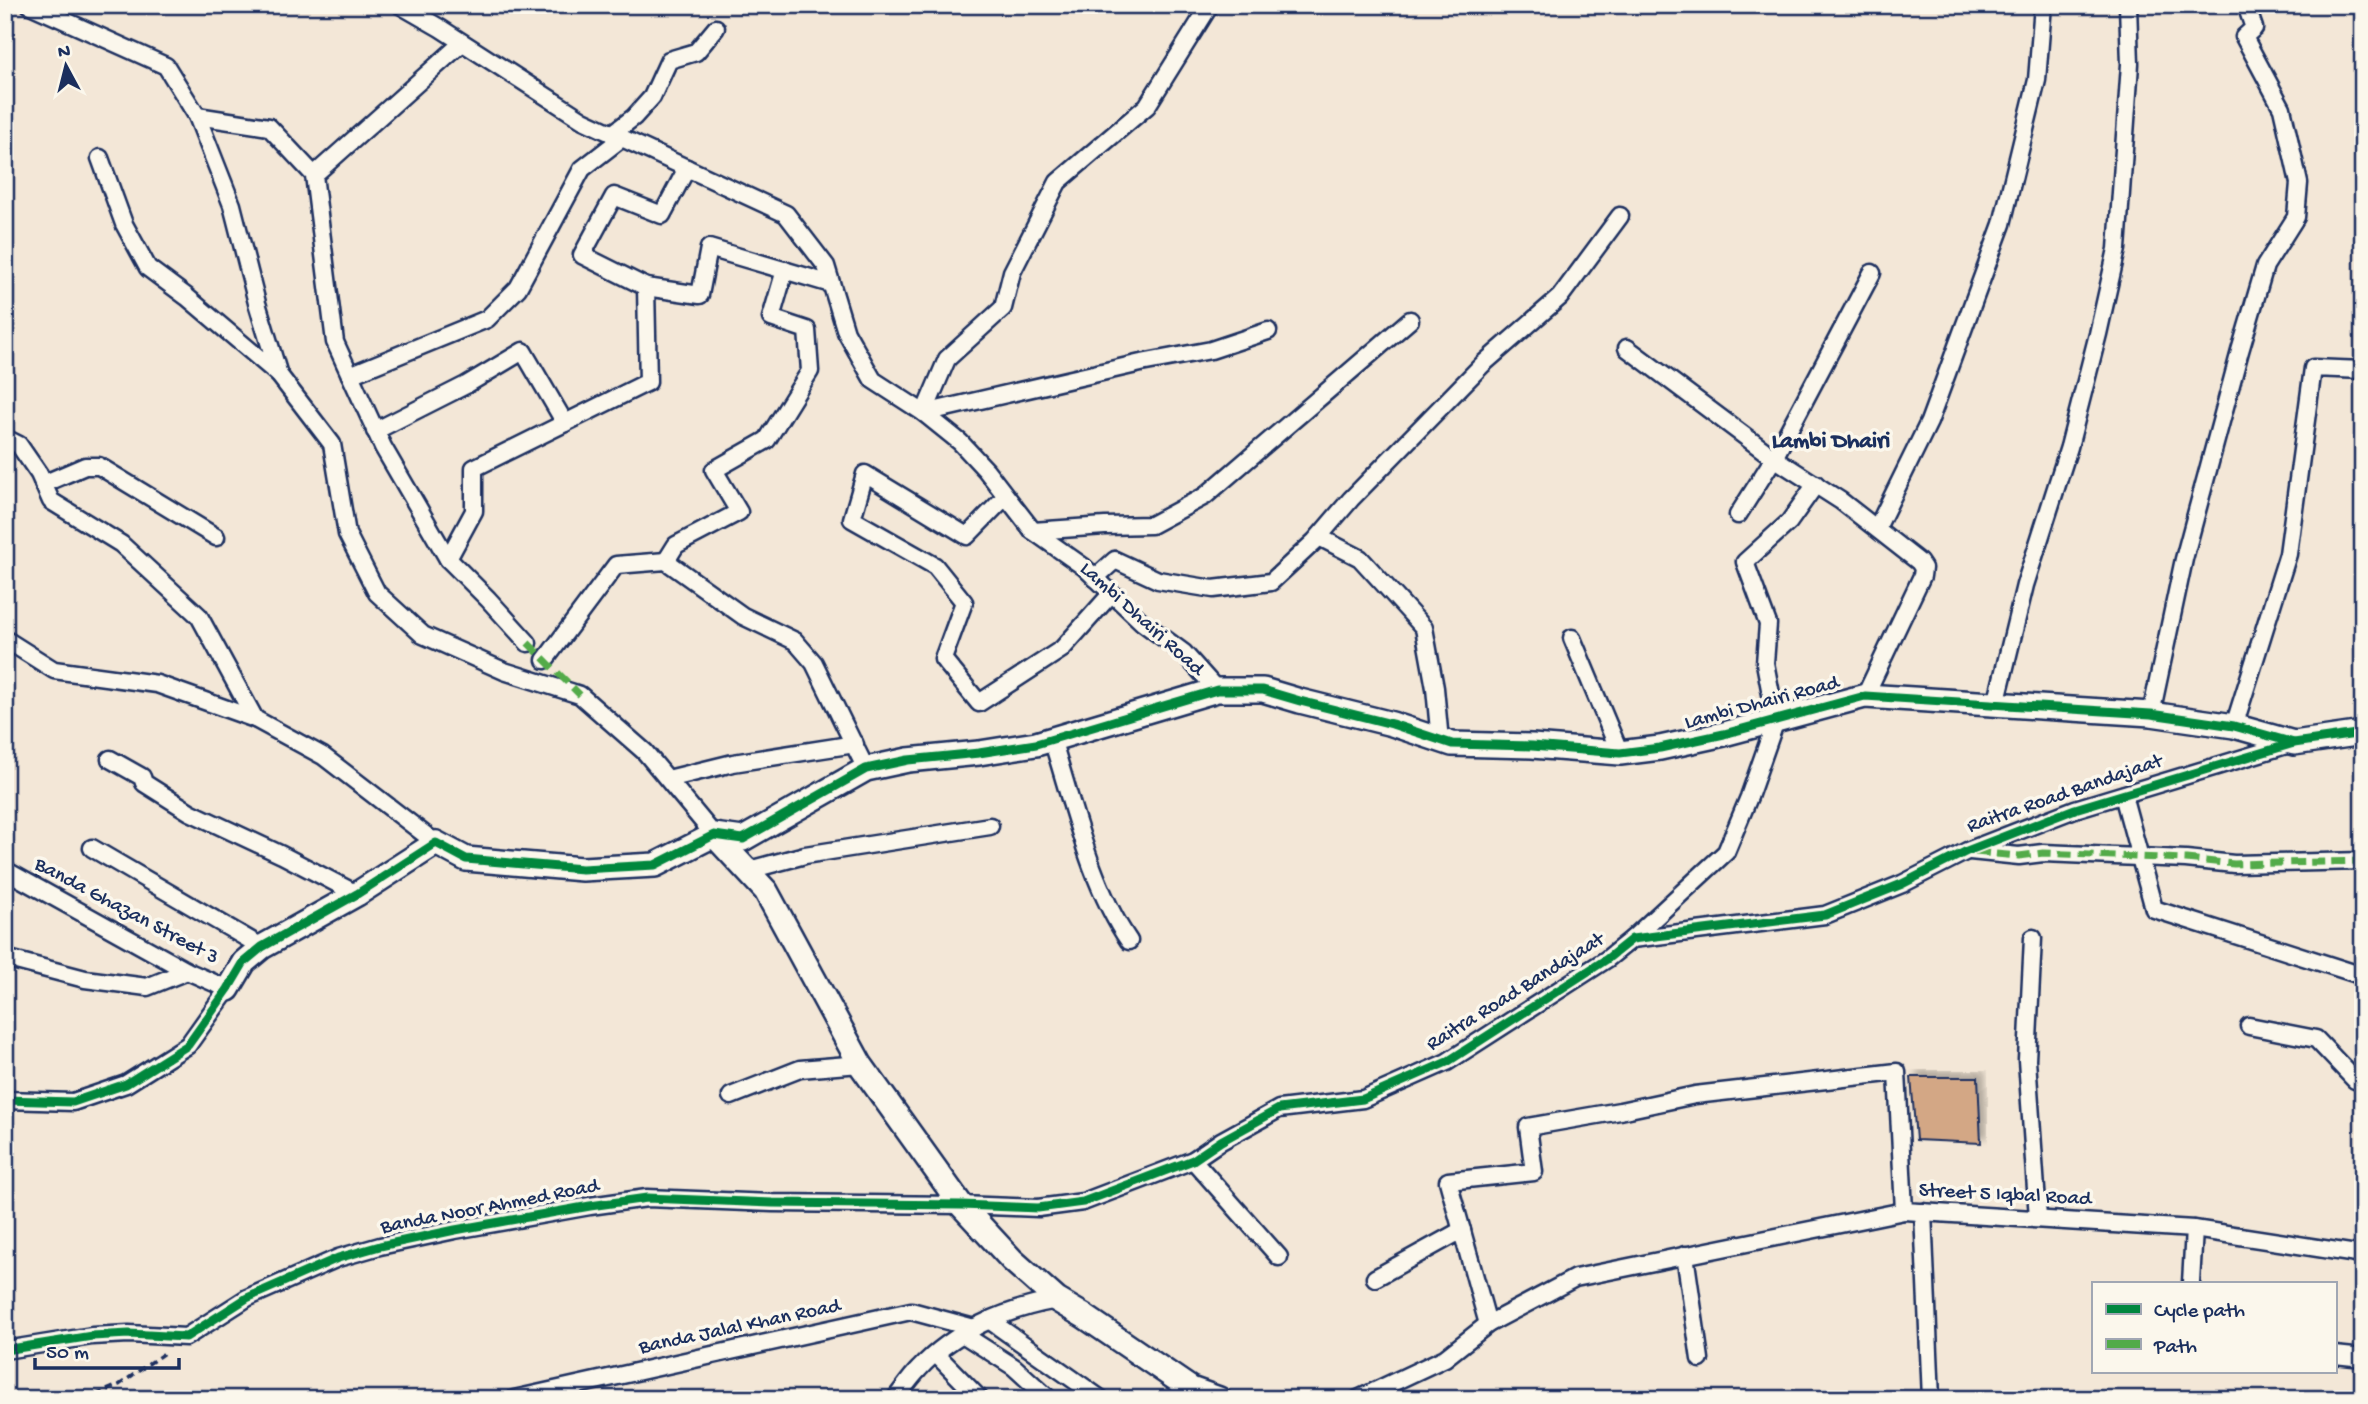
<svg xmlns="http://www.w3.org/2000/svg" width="2368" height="1404" viewBox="0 0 2368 1404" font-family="'Gochi Hand',sans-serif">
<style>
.building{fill:#d3a785;stroke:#1b2f5e;stroke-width:2;filter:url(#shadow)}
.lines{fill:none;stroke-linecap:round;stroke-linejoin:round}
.street-casing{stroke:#1b2f5e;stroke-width:21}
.secondary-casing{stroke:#1b2f5e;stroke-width:28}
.path{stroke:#1b2f5e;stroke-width:3.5;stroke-dasharray:7 5;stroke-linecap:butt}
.street{stroke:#fbf7ec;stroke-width:16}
.secondary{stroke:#fbf7ec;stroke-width:23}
.quiet{stroke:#52ab49;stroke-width:7;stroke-dasharray:14 7;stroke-linecap:butt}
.cycleway-casing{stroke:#fbf7ec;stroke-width:13}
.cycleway{stroke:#00873e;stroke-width:9}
.labels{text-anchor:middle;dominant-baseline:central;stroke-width:7;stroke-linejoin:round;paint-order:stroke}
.street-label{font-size:21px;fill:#1b2f5e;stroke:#fbf7ec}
.neighbourhood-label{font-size:23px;font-weight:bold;fill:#1b2f5e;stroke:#fbf7ec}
</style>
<defs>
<filter id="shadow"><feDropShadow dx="6" dy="-6" stdDeviation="3.5" flood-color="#0004"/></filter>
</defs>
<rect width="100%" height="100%" fill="#f3e7d7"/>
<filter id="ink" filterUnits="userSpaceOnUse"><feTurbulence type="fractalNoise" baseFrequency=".0143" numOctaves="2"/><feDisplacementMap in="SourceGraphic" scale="14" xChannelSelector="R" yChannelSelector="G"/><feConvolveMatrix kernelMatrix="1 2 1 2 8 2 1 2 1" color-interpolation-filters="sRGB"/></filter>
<g filter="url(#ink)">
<!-- building -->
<path class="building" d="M 1911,1077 L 1978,1077 L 1981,1143 L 1916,1140 Z"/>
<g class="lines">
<!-- street casing -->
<g class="street-casing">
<g id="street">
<path d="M 30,5 L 166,66 L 197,116 L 232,205 L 257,303 L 279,375 L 332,444 L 347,534 L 377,593 L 423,635 L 504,671 L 580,695 L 645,752 L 714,835"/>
<path d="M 400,5 L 440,28 L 583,120 L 786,214 L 826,266 L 846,332 L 873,380 L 924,413 L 960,442 L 986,470 L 1033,531 L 1084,567 L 1142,622 L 1184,653 L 1217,690"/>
<path d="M 197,116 L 269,127 L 314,175 L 335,342 L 383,447 L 448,559 L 488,599 L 528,643"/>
<path d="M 612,134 L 634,117 L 652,97 L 669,60 L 696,52 L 716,28"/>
<path d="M 100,158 L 124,224 L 148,268 L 187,297 L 279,375"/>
<path d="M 314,175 L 462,43"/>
<path d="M 646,287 L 700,295 L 709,248 L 831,284"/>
<path d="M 1627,348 L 1774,458 L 1841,501 L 1919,562 L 1923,568 L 1922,576 L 1865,696"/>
<path d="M 350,375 L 487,319 L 518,288 L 582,169 L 622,138"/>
<path d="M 924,413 L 947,359 L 1003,308 L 1012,272 L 1058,182 L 1147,106 L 1210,5"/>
<path d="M 924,413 L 1141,363 L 1211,350 L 1268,331"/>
<path d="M 375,431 L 466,385 L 523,351 L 565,423"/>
<path d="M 5,438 L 19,445 L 39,474 L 51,501 L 121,544 L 199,616 L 255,719 L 323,756 L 436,843"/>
<path d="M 43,484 L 85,466 L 99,466 L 216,537"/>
<path d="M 1005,497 L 967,536 L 865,474 L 852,519 L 935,566 L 964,602 L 943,659 L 979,703 L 1062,649 L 1111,594"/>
<path d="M 1738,515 L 1774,458 L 1872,273"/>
<path d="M 1877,528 L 1929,422 L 2002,224 L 2037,80 L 2043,5"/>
<path d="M 1033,531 L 1105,526 L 1151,525 L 1205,496 L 1410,320"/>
<path d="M 1319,537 L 1360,558 L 1424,628 L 1435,688 L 1440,741"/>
<path d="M 448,559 L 474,511 L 474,468 L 648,382 L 646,287 L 582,255 L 614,196 L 662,215 L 687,168"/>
<path d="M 666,561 L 676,545 L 739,512 L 714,470 L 767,440 L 810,371 L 807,330 L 771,318 L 785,270"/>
<path d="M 1095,578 L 1115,560 L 1158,580 L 1213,589 L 1271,582 L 1315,541 L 1351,499 L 1483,364 L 1560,297 L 1620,216"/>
<path d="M 1572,638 L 1620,753"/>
<path d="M 5,639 L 54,670 L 157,684 L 255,719"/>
<path d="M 545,660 L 616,565 L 666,561 L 743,616 L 795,641 L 814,663 L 866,769"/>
<path d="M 1996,704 L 2025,585 L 2069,447 L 2098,334 L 2117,249 L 2130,64 L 2128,5"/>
<path d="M 2151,714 L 2184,559 L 2240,351 L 2265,266 L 2296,217 L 2299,183 L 2282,108 L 2244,37 L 2254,28 L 2246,5"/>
<path d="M 2234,726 L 2288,554 L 2313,368 L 2363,370"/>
<path d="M 1052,739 C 1073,805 1090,884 1129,941"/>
<path d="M 110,759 L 142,777 L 144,783 L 190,812 L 282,855 L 357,894"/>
<path d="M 668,779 L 733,763 L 855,744"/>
<path d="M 2123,795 L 2154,909 L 2363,976"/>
<path d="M 92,848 L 262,947"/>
<path d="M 1970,851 L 2019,856 L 2043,853 L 2186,859 L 2234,864 L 2363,861"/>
<path d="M 5,870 L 187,971 L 228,989 L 188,1045 L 126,1084 L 73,1102 L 5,1100"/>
<path d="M 749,870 L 805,855 L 990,826"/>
<path d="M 2033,938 L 2027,1060 L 2038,1218"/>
<path d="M 1632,939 L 1726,852 L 1749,797 L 1776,720 L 1765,663 L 1768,624 L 1745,562 L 1789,522 L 1816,484"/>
<path d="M 5,958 L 85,979 L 147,987 L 187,971"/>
<path d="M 2249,1026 L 2316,1039 L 2355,1080 L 2363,1082"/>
<path d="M 731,1096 L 800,1069 L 860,1064"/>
<path d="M 1193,1160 L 1279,1257"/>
<path d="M 1923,1212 L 1931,1399"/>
<path d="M 1685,1255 L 1700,1359"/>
<path d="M 1375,1278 L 1462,1230"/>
<path d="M 2191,1283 L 2194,1229"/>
<path d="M 989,1320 L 1101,1399"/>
<path d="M 1488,1324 L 1448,1181 L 1534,1172 L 1528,1127 L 1620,1111 L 1695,1095 L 1897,1072 L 1904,1211 L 2194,1229 L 2363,1255"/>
<path d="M 964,1335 L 1014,1367 L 1049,1399"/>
<path d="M 5,1350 L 92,1336 L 129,1334 L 186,1337 L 247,1298 L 338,1258 L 380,1246 L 455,1230 L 590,1206 L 647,1198 L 772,1203 L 961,1205 L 1038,1208 L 1083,1202 L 1193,1160 L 1221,1141 L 1279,1109 L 1363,1099 L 1447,1062 L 1607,959 L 1632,939 L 1825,915 L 1902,884 L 1967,851 L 2075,809 L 2293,743"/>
<path d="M 936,1354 L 980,1399"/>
<path d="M 2335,1355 L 2363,1358"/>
<path d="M 514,1399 L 911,1311 L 974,1328"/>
<path d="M 895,1399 C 903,1389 910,1378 919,1369 C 954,1331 1006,1309 1057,1300"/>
<path d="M 1358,1399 L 1445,1358 L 1488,1324 L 1575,1278 L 1904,1211"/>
</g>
</g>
<!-- secondary casing -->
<g class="secondary-casing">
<g id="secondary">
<path d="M 714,835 L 766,891 L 860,1064 L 961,1205 L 1012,1260 L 1057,1300 L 1084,1316 L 1191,1389 L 1219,1399"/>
<path d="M 228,989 L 244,962 L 262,947 L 357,894 L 436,843 L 466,859 L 582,869 L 655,865 L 714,835 L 743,839 L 866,769 L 908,760 L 979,753 L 1036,744 L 1217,690 L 1263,690 L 1300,701 L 1392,724 L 1452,744 L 1532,746 L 1620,753 L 1660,748 L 1724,734 L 1865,696 L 2151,714 L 2234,726 L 2294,743 L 2363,733"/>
</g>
</g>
<!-- path -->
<path class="path" d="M 85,1399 L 119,1385 L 164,1353"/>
<!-- street -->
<use href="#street" class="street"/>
<!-- secondary -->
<use href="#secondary" class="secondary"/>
<!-- quiet -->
<g class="quiet">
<path d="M 528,643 L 580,695"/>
<path d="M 1975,852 L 2019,856 L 2043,853 L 2186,859 L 2234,864 L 2363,861"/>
</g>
<!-- cycleway casing -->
<g class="cycleway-casing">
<g id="cycleway">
<path d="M 5,1100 L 73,1102 L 126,1084 L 188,1045 L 228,989 L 244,962 L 262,947 L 357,894 L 436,843 L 466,859 L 582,869 L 655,865 L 714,835 L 743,839 L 866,769 L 908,760 L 979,753 L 1036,744 L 1217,690 L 1263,690 L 1300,701 L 1392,724 L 1452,744 L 1532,746 L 1620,753 L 1660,748 L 1724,734 L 1865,696 L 2151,714 L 2234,726 L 2294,743 L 2363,733"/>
<path d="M 5,1350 L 92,1336 L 129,1334 L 186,1337 L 247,1298 L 338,1258 L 380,1246 L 455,1230 L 590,1206 L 647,1198 L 772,1203 L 961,1205 L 1038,1208 L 1083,1202 L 1193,1160 L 1221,1141 L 1279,1109 L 1363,1099 L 1447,1062 L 1607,959 L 1632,939 L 1825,915 L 1902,884 L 1967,851 L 2075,809 L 2294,743"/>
</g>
</g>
<!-- cycleway -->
<use href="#cycleway" class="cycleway"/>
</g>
</g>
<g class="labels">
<!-- street labels -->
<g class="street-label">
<text transform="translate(1141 620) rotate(42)">Lambi Dhairi Road</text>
<text transform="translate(1762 704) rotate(-15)">Lambi Dhairi Road</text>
<text transform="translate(2065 795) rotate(-19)">Raitra Road Bandajaat</text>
<text transform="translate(126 912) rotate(28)">Banda Ghazan Street 3</text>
<text transform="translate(1516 993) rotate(-32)">Raitra Road Bandajaat</text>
<text transform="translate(2005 1196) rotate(3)">Street 5 Iqbal Road</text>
<text transform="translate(490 1208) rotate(-11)">Banda Noor Ahmed Road</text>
<text transform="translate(740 1328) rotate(-12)">Banda Jalal Khan Road</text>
</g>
<!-- neighbourhood labels -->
<g class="neighbourhood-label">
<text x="1831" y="442">Lambi Dhairi</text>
</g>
</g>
<!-- margin -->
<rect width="2368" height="1404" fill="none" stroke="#fbf7ec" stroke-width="28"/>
<rect x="14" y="14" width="2340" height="1376" fill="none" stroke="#1b2f5e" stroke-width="2.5" filter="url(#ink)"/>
<!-- legend -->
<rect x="2092" y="1282" width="245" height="91" fill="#fbf7ec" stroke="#a1a7b3" stroke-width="2"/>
<rect x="2106" y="1304" width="35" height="10" fill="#00873e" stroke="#a1a7b3" stroke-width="2"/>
<text x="2154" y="1316" font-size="21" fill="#1b2f5e">Cycle path</text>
<rect x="2106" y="1339" width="35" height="10" fill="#52ab49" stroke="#a1a7b3" stroke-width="2"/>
<text x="2154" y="1352" font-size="21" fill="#1b2f5e">Path</text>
<!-- north arrow -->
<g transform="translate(66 66) rotate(353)" stroke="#fbf7ec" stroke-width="5" paint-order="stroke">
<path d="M0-5L12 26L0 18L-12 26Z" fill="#1b2f5e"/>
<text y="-10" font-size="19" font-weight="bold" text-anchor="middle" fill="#1b2f5e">N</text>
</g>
<!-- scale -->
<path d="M35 1358v10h144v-10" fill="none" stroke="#1b2f5e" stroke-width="3.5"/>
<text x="46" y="1358" font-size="21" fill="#1b2f5e" stroke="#fbf7ec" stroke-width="5" paint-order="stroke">50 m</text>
</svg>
